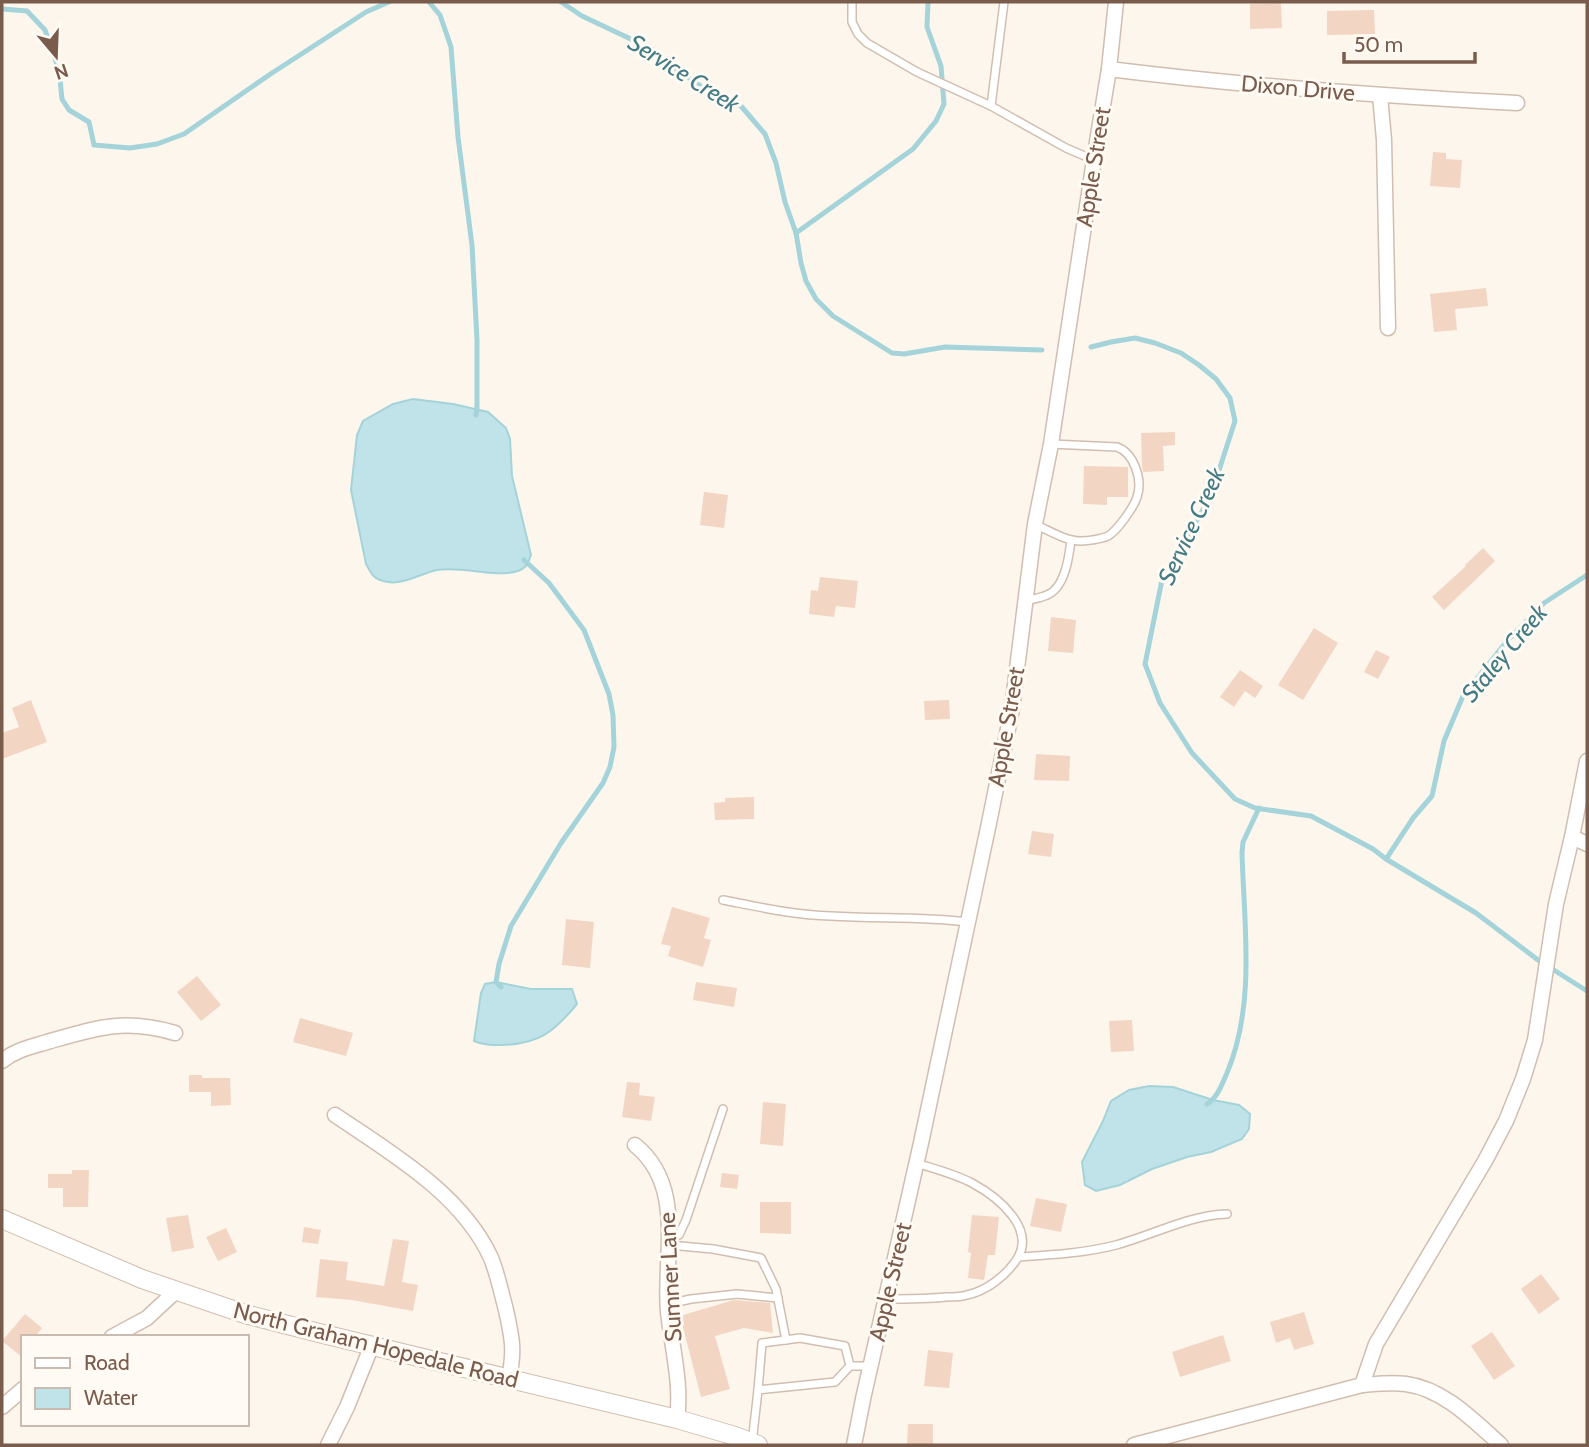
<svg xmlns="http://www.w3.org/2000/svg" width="1589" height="1447" viewBox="0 0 1589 1447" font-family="Cabin,sans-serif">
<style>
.water{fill:#bfe3e8;stroke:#a5d3da;stroke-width:2}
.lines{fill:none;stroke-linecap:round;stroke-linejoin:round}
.stream{stroke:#a5d3da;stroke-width:5}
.building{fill:#f3d5c3}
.service-casing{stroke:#d1beb0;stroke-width:10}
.minor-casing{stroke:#d1beb0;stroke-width:17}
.tertiary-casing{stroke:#d1beb0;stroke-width:20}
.service{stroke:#fff;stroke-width:7}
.minor{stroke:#fff;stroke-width:14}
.tertiary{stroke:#fff;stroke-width:18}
.labels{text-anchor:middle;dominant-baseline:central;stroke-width:6;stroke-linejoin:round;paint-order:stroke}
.street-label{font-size:23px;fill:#7a5c4d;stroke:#fffaf3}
.water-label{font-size:24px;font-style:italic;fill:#437c86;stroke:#fffaf3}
</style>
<rect width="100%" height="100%" fill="#fdf6ec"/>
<!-- water -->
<g class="water">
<path d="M 413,399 L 453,404 L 488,412 L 506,428 L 510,439 L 512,476 L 531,555 C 529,562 526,569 518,571 C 495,578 463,566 437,570 C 418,574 399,588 380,580 C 372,577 370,571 366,564 L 351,490 L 357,435 L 363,421 L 393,404 Z"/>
<path d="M 496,982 L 531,989 L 572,989 L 577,1004 C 554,1032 539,1044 502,1045 C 491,1045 483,1045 474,1041 L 481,993 L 485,984 Z"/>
<path d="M 1149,1086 L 1173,1087 L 1213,1100 L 1239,1105 L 1250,1114 L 1249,1129 L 1242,1139 L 1211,1152 L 1187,1157 L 1152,1169 L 1120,1185 L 1096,1191 L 1085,1185 L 1082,1162 L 1103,1121 L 1111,1101 L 1129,1090 Z"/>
</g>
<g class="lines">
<!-- stream -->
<g class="stream">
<path d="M 429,2 L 440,15 L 451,47 L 458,137 L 472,245 L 477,340 L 477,409 L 476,415"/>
<path d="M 561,2 L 582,16 L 652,49 L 676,69 L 705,89 L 741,106 L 765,134 L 776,163 L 785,202 L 796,233 L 801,263 L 806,281 L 816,299 L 833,316 L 892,353 L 904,354 L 945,347 L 1042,350"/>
<path d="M 2,9 L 27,11 L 45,30 L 59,70 L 62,99 L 69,110 L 89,122 L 94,145 L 130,148 L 157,144 L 184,134 L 269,75 L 366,12 L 389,2"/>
<path d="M 796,233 L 913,149 L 936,121 L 944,104 L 941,66 L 927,27 L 928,2"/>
<path d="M 1091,347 L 1111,342 L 1135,338 L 1155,343 L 1181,353 L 1199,365 L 1216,379 L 1230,398 L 1235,421 L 1211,495 L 1189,535 L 1163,575 L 1145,664 L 1160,703 L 1192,753 L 1235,799 L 1255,808 L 1311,816 L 1373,849 L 1386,859 L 1476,913 L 1538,960 L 1587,991"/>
<path d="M 1386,859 L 1413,818 L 1432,796 L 1444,741 L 1463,696 L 1507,641 L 1544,603 L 1587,575"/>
<path d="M 501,987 L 496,982 L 499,964 L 511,926 L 561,843 L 603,783 L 610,767 L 614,747 L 613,715 L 609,694 L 584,630 L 549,583 L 524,560"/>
<path d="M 1207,1104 C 1218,1097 1222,1084 1227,1073 C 1256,1004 1244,925 1242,853 L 1243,842 L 1259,808"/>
</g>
</g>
<!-- building -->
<g class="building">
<path d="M 1281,3 L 1282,28 L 1250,29 L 1250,4 Z"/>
<path d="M 1374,10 L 1375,34 L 1327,35 L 1327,11 Z"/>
<path d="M 1433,152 L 1446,153 L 1446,159 L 1462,160 L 1460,188 L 1430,186 Z"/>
<path d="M 1486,288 L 1488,306 L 1455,309 L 1457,330 L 1434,332 L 1430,294 Z"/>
<path d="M 1175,432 L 1175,445 L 1163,446 L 1164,471 L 1143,472 L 1142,466 L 1141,433 Z"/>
<path d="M 1084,466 L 1128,467 L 1128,497 L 1107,497 L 1107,505 L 1083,504 Z"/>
<path d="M 704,492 L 728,495 L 724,528 L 700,525 Z"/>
<path d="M 1483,548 L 1495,561 L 1444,610 L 1432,597 L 1466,566 L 1465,565 Z"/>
<path d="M 820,577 L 858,581 L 855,608 L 836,606 L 834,617 L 809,614 L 811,590 L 818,591 Z"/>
<path d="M 1051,617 L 1076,620 L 1073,653 L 1048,651 Z"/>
<path d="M 1314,628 L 1338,643 L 1303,700 L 1278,685 Z"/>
<path d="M 1376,650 L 1390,657 L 1378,679 L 1364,672 Z"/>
<path d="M 1240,670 L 1263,686 L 1255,698 L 1245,691 L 1234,707 L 1220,697 Z"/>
<path d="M 31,700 L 47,742 L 2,759 L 2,733 L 19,727 L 12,708 Z"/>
<path d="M 949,700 L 950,719 L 925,720 L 924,701 Z"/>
<path d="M 1036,754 L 1070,756 L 1069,781 L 1034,780 Z"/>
<path d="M 754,797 L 754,819 L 715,820 L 714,803 L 725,802 L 725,798 Z"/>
<path d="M 1032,831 L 1054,834 L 1051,857 L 1028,854 Z"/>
<path d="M 672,907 L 710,918 L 704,938 L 711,940 L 703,967 L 668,956 L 671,946 L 661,944 Z"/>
<path d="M 566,919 L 594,922 L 590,968 L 562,965 Z"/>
<path d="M 197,976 L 221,1005 L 201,1021 L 177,992 Z"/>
<path d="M 696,982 L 737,988 L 734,1007 L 693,1000 Z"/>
<path d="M 300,1018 L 353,1033 L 346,1056 L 293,1042 Z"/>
<path d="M 1132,1020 L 1134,1051 L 1111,1052 L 1109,1021 Z"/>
<path d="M 189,1075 L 202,1075 L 202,1078 L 230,1078 L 231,1105 L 211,1106 L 211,1092 L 189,1092 Z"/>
<path d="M 627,1082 L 640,1083 L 639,1095 L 655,1097 L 651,1121 L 622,1117 Z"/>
<path d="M 763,1102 L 786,1104 L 783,1146 L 760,1144 Z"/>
<path d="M 72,1170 L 89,1170 L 88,1207 L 63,1207 L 63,1188 L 48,1188 L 48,1174 L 72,1174 Z"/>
<path d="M 722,1173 L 739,1175 L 737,1189 L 720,1187 Z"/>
<path d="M 1036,1198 L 1067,1204 L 1061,1232 L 1030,1226 Z"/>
<path d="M 760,1202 L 791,1202 L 791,1234 L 760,1233 Z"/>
<path d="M 188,1215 L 194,1248 L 172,1252 L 166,1218 Z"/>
<path d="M 972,1215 L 999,1217 L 995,1255 L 988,1255 L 984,1280 L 968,1278 L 971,1253 L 968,1252 Z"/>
<path d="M 304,1227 L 321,1230 L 318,1244 L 302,1242 Z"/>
<path d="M 226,1228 L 237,1252 L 218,1261 L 206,1237 Z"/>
<path d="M 393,1239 L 409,1241 L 402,1282 L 418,1285 L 413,1311 L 352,1300 L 316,1297 L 320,1259 L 348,1262 L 346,1280 L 384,1286 Z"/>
<path d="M 1541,1274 L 1560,1299 L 1539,1314 L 1521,1289 Z"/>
<path d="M 734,1300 L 770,1303 L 773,1333 L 744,1328 L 715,1336 L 730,1389 L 701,1397 L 680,1316 Z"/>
<path d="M 1304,1312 L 1314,1344 L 1294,1350 L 1290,1338 L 1276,1343 L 1270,1322 Z"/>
<path d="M 25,1314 L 42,1328 L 35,1337 L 23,1337 L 23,1358 L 2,1341 Z"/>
<path d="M 1492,1332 L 1515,1366 L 1494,1380 L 1471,1346 Z"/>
<path d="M 1223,1335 L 1231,1361 L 1180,1377 L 1172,1352 Z"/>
<path d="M 928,1350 L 953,1353 L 949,1388 L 924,1386 Z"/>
<path d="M 908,1424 L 933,1424 L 933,1445 L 907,1445 Z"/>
</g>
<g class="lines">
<!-- service casing -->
<g class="service-casing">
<g id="service">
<path d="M 852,2 L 852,22 L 858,34 L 867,43 L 917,72 L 991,106 L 1066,148 L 1094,160"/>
<path d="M 991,106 L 1004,2"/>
<path d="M 1036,525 C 1050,531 1066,541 1081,541 C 1088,541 1101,539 1108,536 C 1117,531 1134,507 1137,497 C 1143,480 1134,453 1117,447 L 1051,444"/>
<path d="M 1025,601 C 1032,599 1041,598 1047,595 C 1065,588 1069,557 1071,540"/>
<path d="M 723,900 C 759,907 794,915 831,916 C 877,919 922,916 968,922"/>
<path d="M 669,1237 L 679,1235 L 686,1220 L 723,1109"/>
<path d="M 669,1245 L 713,1249 L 761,1258 L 776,1289 L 786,1340"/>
<path d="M 1019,1257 C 1051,1255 1085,1253 1116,1245 C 1153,1235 1189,1215 1227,1214"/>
<path d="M 886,1299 C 906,1299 926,1299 946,1297 C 953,1297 961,1297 967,1295 C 986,1291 1004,1277 1015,1262 C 1039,1230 998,1197 972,1183 C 955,1174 935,1169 916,1163"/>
<path d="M 668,1304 L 691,1299 L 737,1294 L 778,1298"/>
<path d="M 758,1390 L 762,1343 L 800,1338 L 845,1346 L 850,1366"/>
<path d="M 752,1443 L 758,1390 L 835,1382 L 850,1366 L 870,1366"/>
</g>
</g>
<!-- minor casing -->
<g class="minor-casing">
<g id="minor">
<path d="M 1109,69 C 1245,86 1381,96 1517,103"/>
<path d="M 1380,95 L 1384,140 L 1388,328"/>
<path d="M 1572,837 L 1587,844"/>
<path d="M 2,1061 C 15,1050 31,1047 47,1042 C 96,1028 123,1018 175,1033"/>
<path d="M 335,1115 C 391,1153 462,1194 491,1258 C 498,1275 501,1292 506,1310 C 512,1338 515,1349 509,1378"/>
<path d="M 635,1145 C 686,1186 663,1256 668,1312 C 672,1348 682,1384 677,1419"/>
<path d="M 112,1337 L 147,1318 L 176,1291"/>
<path d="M 1362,1385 L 1376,1344 L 1485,1161 L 1506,1121 L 1523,1079 L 1535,1040 L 1556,904 L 1572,837 L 1587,761"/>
<path d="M 2,1407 L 23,1389"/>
<path d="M 328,1445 L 347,1407 L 372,1345"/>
<path d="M 854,1445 L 863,1399 L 921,1143 L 989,823 L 1012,709 L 1035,524 L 1051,444 L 1094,160 L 1109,69 L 1116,2"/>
<path d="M 1134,1445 L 1362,1385 C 1376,1384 1391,1382 1406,1384 C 1444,1389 1474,1421 1501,1445"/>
</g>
</g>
<!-- tertiary casing -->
<g class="tertiary-casing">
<path id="tertiary" d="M 2,1219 L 142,1279 L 245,1314 L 323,1334 L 677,1419 L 735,1436 L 758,1445"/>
</g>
<!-- service -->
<use href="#service" class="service"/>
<!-- minor -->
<use href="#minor" class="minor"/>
<!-- tertiary -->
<use href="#tertiary" class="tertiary"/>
</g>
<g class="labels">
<!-- street labels -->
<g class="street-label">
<text transform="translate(1298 88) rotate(5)">Dixon Drive</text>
<text transform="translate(1093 167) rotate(-81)">Apple Street</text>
<text transform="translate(1006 727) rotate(-80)">Apple Street</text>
<text transform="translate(670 1277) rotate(-93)">Sumner Lane</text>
<text transform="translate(890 1282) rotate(-77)">Apple Street</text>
<text transform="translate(376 1345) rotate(14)">North Graham Hopedale Road</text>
</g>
<!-- water labels -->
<g class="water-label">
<text transform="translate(684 73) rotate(32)">Service Creek</text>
<text transform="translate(1191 526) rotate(-65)">Service Creek</text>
<text transform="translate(1504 653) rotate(-50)">Staley Creek</text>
</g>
</g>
<!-- border -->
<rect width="1589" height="1447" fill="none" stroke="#7a5c4d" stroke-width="7"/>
<!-- legend -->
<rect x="21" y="1335" width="228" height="91" fill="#fffaf3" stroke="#cabbb1" stroke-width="2"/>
<rect x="35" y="1358" width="35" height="10" fill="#ffffff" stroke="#cabbb1" stroke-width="2"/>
<text x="84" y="1370" font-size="21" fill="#7a5c4d">Road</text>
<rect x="35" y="1388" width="35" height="21" fill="#bfe3e8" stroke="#cabbb1" stroke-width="2"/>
<text x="84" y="1405" font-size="21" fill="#7a5c4d">Water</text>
<!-- north arrow -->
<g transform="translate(56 56) rotate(161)" stroke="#fffaf3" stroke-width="5" paint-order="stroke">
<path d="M0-5L12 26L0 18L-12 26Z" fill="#7a5c4d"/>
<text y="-10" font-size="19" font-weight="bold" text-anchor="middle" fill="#7a5c4d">N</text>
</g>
<!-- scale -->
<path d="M1344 52v10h131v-10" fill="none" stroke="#7a5c4d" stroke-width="3.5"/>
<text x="1354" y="52" font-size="21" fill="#7a5c4d" stroke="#fffaf3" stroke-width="5" paint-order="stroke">50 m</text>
</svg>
